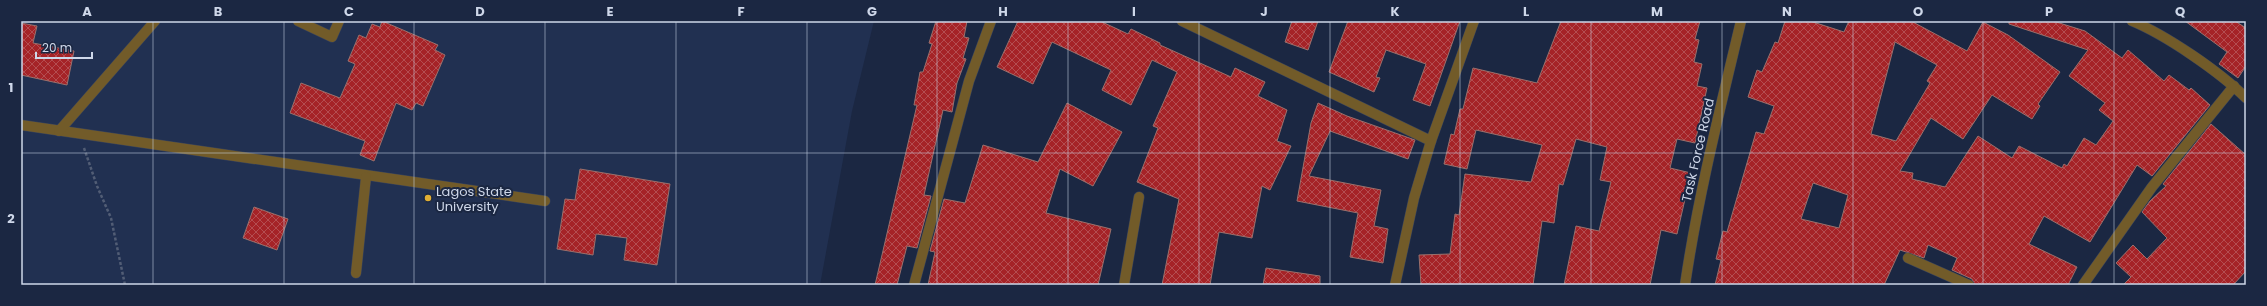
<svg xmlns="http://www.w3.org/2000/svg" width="2267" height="306" viewBox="0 0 2267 306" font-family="Poppins,sans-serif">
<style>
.built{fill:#213051}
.building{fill:url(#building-cross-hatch);stroke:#9a706c;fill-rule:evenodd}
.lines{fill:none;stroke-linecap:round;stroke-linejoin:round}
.service-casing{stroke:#38435d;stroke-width:11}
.minor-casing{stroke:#38435d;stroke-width:11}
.path{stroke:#525d75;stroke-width:2.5;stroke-dasharray:3 2;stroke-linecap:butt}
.service{stroke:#725b29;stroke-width:10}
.minor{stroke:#725b29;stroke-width:10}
.grid{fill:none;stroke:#ced7e9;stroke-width:1;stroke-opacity:0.55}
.poi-dot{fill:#e1af34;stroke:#1b2742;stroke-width:1.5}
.labels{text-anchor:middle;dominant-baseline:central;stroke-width:4;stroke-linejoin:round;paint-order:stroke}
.street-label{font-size:13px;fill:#ced7e9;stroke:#1b2742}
.poi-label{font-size:13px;fill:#ced7e9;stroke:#1b2742;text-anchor:start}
.neatline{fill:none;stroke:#ced7e9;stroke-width:1.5}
.grid-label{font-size:13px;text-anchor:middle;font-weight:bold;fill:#ced7e9}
</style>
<defs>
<pattern id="building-cross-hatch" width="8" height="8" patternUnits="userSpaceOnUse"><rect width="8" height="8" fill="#a52327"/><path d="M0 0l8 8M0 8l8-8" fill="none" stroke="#b44d51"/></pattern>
</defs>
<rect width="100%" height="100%" fill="#1b2742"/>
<!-- built -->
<path class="built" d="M 21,21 L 874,21 L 852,111 L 820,285 L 21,285 Z"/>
<!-- building -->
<g class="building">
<path d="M 382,21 L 438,45 L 435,50 L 445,55 L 423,106 L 416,103 L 412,110 L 396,103 L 374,161 L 360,155 L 365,141 L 290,113 L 301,83 L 340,98 L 355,64 L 348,61 L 359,35 L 366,38 L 372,24 L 380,27 Z"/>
<path d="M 936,21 L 967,21 L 964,37 L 969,38 L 963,58 L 966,59 L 957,83 L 952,112 L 943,110 L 924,195 L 931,196 L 917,248 L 907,246 L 897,285 L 875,285 L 917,105 L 914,105 L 920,72 L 923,72 L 932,44 L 929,43 Z"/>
<path d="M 1018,21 L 1100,21 L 1128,34 L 1131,29 L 1160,43 L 1160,45 L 1231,77 L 1235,68 L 1265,82 L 1258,96 L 1287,110 L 1277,141 L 1291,146 L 1270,190 L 1262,186 L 1252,238 L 1219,232 L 1210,285 L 1162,285 L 1179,199 L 1137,182 L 1158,128 L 1153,126 L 1177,72 L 1152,60 L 1131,105 L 1102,90 L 1111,70 L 1052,42 L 1033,84 L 997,67 Z"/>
<path d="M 1292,21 L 1318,21 L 1308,50 L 1285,42 Z"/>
<path d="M 1348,21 L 1460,21 L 1430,106 L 1413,100 L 1426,64 L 1386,50 L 1376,77 L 1380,78 L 1374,92 L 1329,72 Z"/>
<path d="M 1561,21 L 1700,21 L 1695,39 L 1699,40 L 1694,62 L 1702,64 L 1697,86 L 1707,88 L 1695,143 L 1677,139 L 1670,168 L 1691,173 L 1677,234 L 1661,230 L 1650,285 L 1564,285 L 1576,226 L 1599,231 L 1611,182 L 1600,180 L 1607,147 L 1576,139 L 1563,185 L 1559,184 L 1554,223 L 1542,221 L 1533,285 L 1421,285 L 1419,255 L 1450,254 L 1455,214 L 1459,215 L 1465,174 L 1531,182 L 1542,145 L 1476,130 L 1467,169 L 1444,164 L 1451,134 L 1454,135 L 1460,109 L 1463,109 L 1473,68 L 1537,83 Z"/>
<path d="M 1785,21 L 1810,21 L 1844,32 L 1849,21 L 1911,21 L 1967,51 L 1983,22 L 2008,35 L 2060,72 L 2038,104 L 2040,106 L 2032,119 L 1992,95 L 1963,139 L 1931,118 L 1900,171 L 1913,173 L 1912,179 L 1945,187 L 1978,136 L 2012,158 L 2019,146 L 2062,168 L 2064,164 L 2067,166 L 2084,138 L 2096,145 L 2113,121 L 2099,110 L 2105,103 L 2069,76 L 2088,50 L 2009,24 L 2009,21 L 2053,21 L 2085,31 L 2122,58 L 2128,50 L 2164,81 L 2169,75 L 2189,90 L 2191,88 L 2210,105 L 2152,176 L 2137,165 L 2090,242 L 2044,216 L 2029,244 L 2077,267 L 2068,285 L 1975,285 L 1972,279 L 1952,270 L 1957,258 L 1928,245 L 1924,258 L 1900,250 L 1884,285 L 1715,285 L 1721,260 L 1716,259 L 1723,231 L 1727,232 L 1756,132 L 1764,134 L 1774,106 L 1748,97 L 1757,70 L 1762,72 L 1775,42 L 1778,43 ZM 1895,42 L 1937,65 L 1927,81 L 1930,83 L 1896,141 L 1871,134 ZM 1813,183 L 1848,195 L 1839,228 L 1801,219 Z"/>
<path d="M 2185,21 L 2235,21 L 2246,28 L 2246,66 L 2238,78 L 2219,64 L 2227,52 Z"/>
<path d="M 21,23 L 37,26 L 33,43 L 74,51 L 67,85 L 21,75 Z"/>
<path d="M 1067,103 L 1122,132 L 1093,186 L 1060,169 L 1046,213 L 1111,229 L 1098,285 L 928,285 L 935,252 L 930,251 L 944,199 L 965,203 L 983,145 L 1038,162 Z"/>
<path d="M 1318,103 L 1347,116 L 1415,140 L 1408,159 L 1330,131 L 1309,176 L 1381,190 L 1374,226 L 1388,229 L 1383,263 L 1350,257 L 1358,213 L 1297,201 L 1311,123 Z"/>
<path d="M 2211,124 L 2246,155 L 2246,271 L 2233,285 L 2123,285 L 2131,277 L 2116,263 L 2133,245 L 2147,259 L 2167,238 L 2142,212 L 2150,201 L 2166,186 L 2163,184 Z"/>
<path d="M 580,169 L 670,184 L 657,265 L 624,260 L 627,238 L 596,234 L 593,255 L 557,249 L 565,199 L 575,200 Z"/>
<path d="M 254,207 L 288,219 L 277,250 L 243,238 Z"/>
<path d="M 1266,268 L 1320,276 L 1320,285 L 1263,285 Z"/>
</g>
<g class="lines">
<!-- service casing -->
<g class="service-casing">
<g id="service">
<path d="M 298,21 L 332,37 L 339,21"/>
<path d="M 21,125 L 545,201"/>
<path d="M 59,131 L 155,21"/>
<path d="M 356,273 L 366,177"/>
</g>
</g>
<!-- minor casing -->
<g class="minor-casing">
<g id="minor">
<path d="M 1182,21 L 1431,141"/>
<path d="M 2132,21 C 2166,35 2220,72 2246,98"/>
<path d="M 1908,258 L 1969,285"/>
<path d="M 914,285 L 969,81 L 991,21"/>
<path d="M 1124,285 L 1139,197"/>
<path d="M 1395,285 L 1414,198 L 1431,141 L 1474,21"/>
<path d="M 1685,285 C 1698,196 1720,109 1741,21"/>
<path d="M 2083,285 L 2152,187 L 2234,86"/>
</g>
</g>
<!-- path -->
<path class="path" d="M 84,148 L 97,186 L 111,218 L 125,285"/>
<!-- service -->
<use href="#service" class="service"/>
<!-- minor -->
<use href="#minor" class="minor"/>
</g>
<!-- grid -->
<path class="grid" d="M 153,21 L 153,285M 284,21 L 284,285M 414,21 L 414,285M 545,21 L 545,285M 676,21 L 676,285M 807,21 L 807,285M 937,21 L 937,285M 1068,21 L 1068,285M 1199,21 L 1199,285M 1330,21 L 1330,285M 1460,21 L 1460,285M 1591,21 L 1591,285M 1722,21 L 1722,285M 1853,21 L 1853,285M 1983,21 L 1983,285M 2114,21 L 2114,285M 21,153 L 2246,153"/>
<!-- markers -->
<circle class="poi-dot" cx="428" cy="198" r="4"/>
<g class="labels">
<!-- street labels -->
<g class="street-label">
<text transform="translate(1698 150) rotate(-77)">Task Force Road</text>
</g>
<!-- poi labels -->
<g class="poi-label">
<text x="436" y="191">Lagos State<tspan x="436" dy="15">University</tspan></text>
</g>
</g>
<!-- border -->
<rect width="2267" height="306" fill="none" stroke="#1b2742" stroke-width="44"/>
<!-- scale -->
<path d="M36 52v6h56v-6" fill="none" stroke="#ced7e9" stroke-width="2"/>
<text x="42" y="52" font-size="12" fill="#ced7e9" stroke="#1b2742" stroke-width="3" paint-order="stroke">20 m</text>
<rect x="22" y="22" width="2223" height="262" class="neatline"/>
<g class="grid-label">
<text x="87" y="16">A</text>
<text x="218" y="16">B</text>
<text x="349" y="16">C</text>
<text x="480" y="16">D</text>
<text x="610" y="16">E</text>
<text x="741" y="16">F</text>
<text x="872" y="16">G</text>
<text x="1003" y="16">H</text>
<text x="1134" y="16">I</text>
<text x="1264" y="16">J</text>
<text x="1395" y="16">K</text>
<text x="1526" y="16">L</text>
<text x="1657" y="16">M</text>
<text x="1787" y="16">N</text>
<text x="1918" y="16">O</text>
<text x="2049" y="16">P</text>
<text x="2180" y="16">Q</text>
<text x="11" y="92">1</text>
<text x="11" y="223">2</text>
</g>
</svg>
